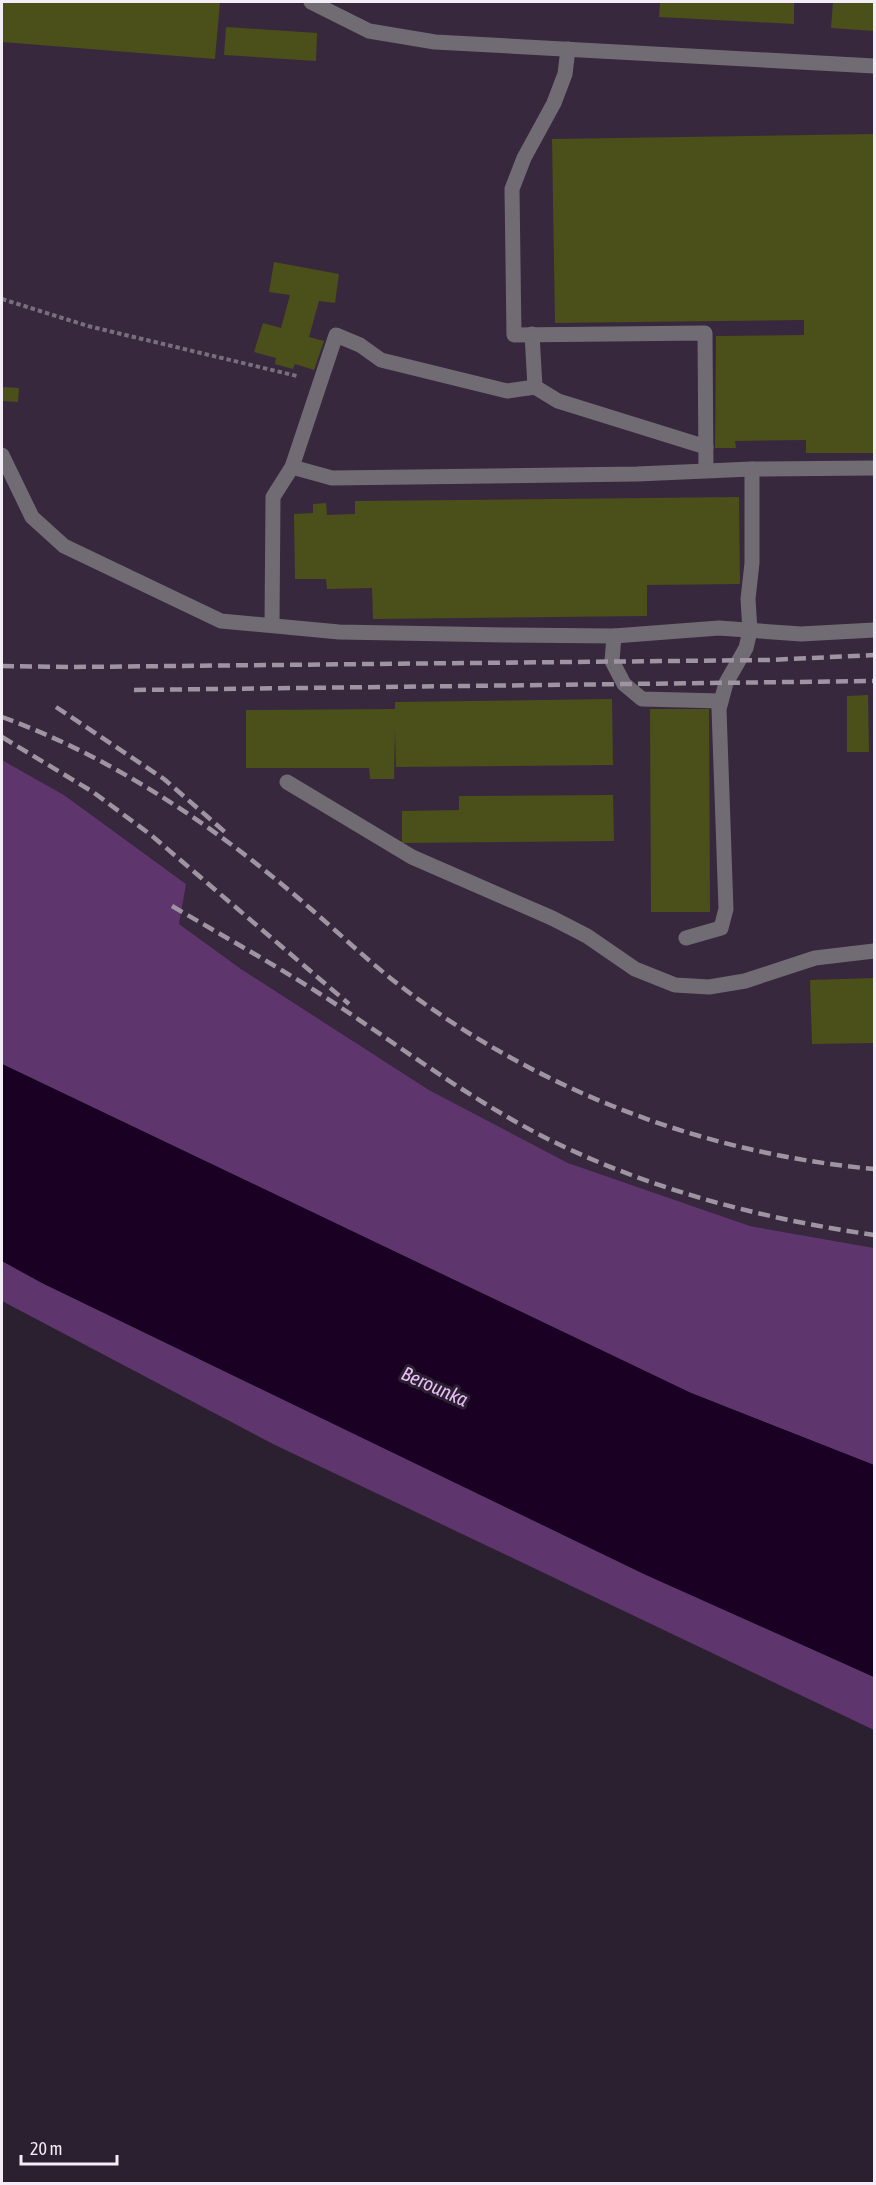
<svg xmlns="http://www.w3.org/2000/svg" width="876" height="2185" viewBox="0 0 876 2185" font-family="'Asap Condensed',sans-serif">
<style>
.built{fill:#37283d}
.green{fill:#5f356e}
.water{fill:#1a0123}
.building{fill:#4b4f19}
.lines{fill:none;stroke-linecap:round;stroke-linejoin:round}
.path{stroke:#786e7c;stroke-width:4;stroke-dasharray:4.5 3;stroke-linecap:butt}
.service{stroke:#716b74;stroke-width:15}
.rail{stroke:#9e94a2;stroke-width:4.5;stroke-dasharray:12 6;stroke-linecap:butt}
.labels{text-anchor:middle;dominant-baseline:central;stroke-width:6;stroke-linejoin:round;paint-order:stroke}
.water-label{font-size:20px;font-style:italic;fill:#e8bdf8;stroke:#2b2030}
</style>
<rect width="100%" height="100%" fill="#2b2030"/>
<!-- built -->
<path class="built" d="M 2,2 L 874,2 L 874,1248 L 750,1226 L 568,1163 L 429,1090 L 241,969 L 179,924 L 185,883 L 64,795 L 2,760 Z"/>
<!-- green -->
<g class="green">
<path d="M 2,760 L 64,795 L 186,884 L 179,924 L 241,969 L 429,1090 L 568,1163 L 750,1226 L 874,1248 L 874,1465 L 691,1393 L 2,1064 Z"/>
<path d="M 2,1261 L 42,1283 L 644,1574 L 874,1677 L 874,1730 L 273,1444 L 2,1301 Z"/>
</g>
<!-- water -->
<path class="water" d="M 2,1064 L 691,1393 L 874,1465 L 874,1677 L 644,1574 L 42,1283 L 2,1261 Z"/>
<!-- building -->
<g class="building">
<path d="M 3,2 L 220,2 L 215,59 L 2,42 Z"/>
<path d="M 660,2 L 794,2 L 794,24 L 659,17 Z"/>
<path d="M 833,2 L 874,2 L 874,31 L 831,28 Z"/>
<path d="M 226,27 L 317,33 L 316,61 L 224,55 Z"/>
<path d="M 874,134 L 874,453 L 806,453 L 806,440 L 735,441 L 736,448 L 715,448 L 716,336 L 804,335 L 804,320 L 555,323 L 552,139 Z"/>
<path d="M 274,262 L 339,274 L 335,303 L 319,301 L 309,337 L 324,341 L 314,370 L 295,364 L 293,369 L 275,364 L 276,358 L 254,352 L 263,323 L 281,328 L 290,295 L 269,292 Z"/>
<path d="M 3,387 L 19,388 L 18,402 L 2,401 Z"/>
<path d="M 739,497 L 740,584 L 647,585 L 647,616 L 373,619 L 372,588 L 327,589 L 326,579 L 295,579 L 294,514 L 313,513 L 313,504 L 326,503 L 327,515 L 355,514 L 355,501 Z"/>
<path d="M 868,695 L 869,752 L 847,752 L 847,696 Z"/>
<path d="M 612,699 L 613,765 L 396,767 L 395,730 L 394,779 L 370,779 L 369,768 L 246,768 L 246,710 L 395,709 L 395,702 Z"/>
<path d="M 650,709 L 709,709 L 710,912 L 651,912 Z"/>
<path d="M 613,795 L 614,841 L 402,843 L 402,811 L 459,810 L 459,796 Z"/>
<path d="M 874,978 L 874,1043 L 812,1044 L 810,980 Z"/>
</g>
<g class="lines">
<!-- path -->
<path class="path" d="M 2,299 L 88,326 L 297,376"/>
<!-- service -->
<g class="service">
<path d="M 311,2 L 369,31 L 435,42 L 874,66"/>
<path d="M 568,49 L 565,74 L 554,103 L 524,158 L 512,189 L 514,335 L 705,333 L 706,470"/>
<path d="M 532,334 L 535,387"/>
<path d="M 2,455 L 32,517 L 64,546 L 221,621 L 339,632 L 505,635 L 614,636 L 719,628 L 801,634 L 874,630"/>
<path d="M 292,467 L 336,335 L 360,345 L 381,360 L 507,391 L 535,387 L 558,401 L 706,447"/>
<path d="M 272,625 L 273,497 L 292,467 L 332,478 L 637,474 L 752,469 L 874,468"/>
<path d="M 614,636 L 612,661 L 624,684 L 642,699 L 721,701"/>
<path d="M 287,782 L 412,857 L 552,918 L 587,936 L 635,969 L 675,985 L 709,987 L 745,981 L 815,958 L 874,951"/>
<path d="M 686,938 L 721,928 L 726,909 L 719,709 L 726,683 L 746,648 L 750,631 L 748,599 L 752,563 L 752,469"/>
</g>
<!-- rail -->
<g class="rail">
<path d="M 2,666 L 73,667 L 769,660 L 874,655"/>
<path d="M 134,690 L 874,681"/>
<path d="M 56,707 L 164,779 L 225,832"/>
<path d="M 2,717 C 112,757 215,826 304,903 C 339,933 373,966 411,994 C 546,1093 707,1154 874,1169"/>
<path d="M 2,737 L 93,792 L 151,835 L 349,1004"/>
<path d="M 172,906 C 230,940 288,972 343,1009 C 412,1055 479,1105 554,1142 C 655,1191 764,1219 874,1235"/>
</g>
</g>
<g class="labels">
<!-- water labels -->
<g class="water-label">
<text transform="translate(435 1386) rotate(24)">Berounka</text>
</g>
</g>
<!-- border -->
<rect width="876" height="2185" fill="none" stroke="#f4ecf7" stroke-width="6"/>
<!-- scale -->
<path d="M21 2155v9h96v-9" fill="none" stroke="#f4ecf7" stroke-width="3"/>
<text x="30" y="2155" font-size="18" fill="#f4ecf7" stroke="#2b2030" stroke-width="4.5" paint-order="stroke">20 m</text>
</svg>
